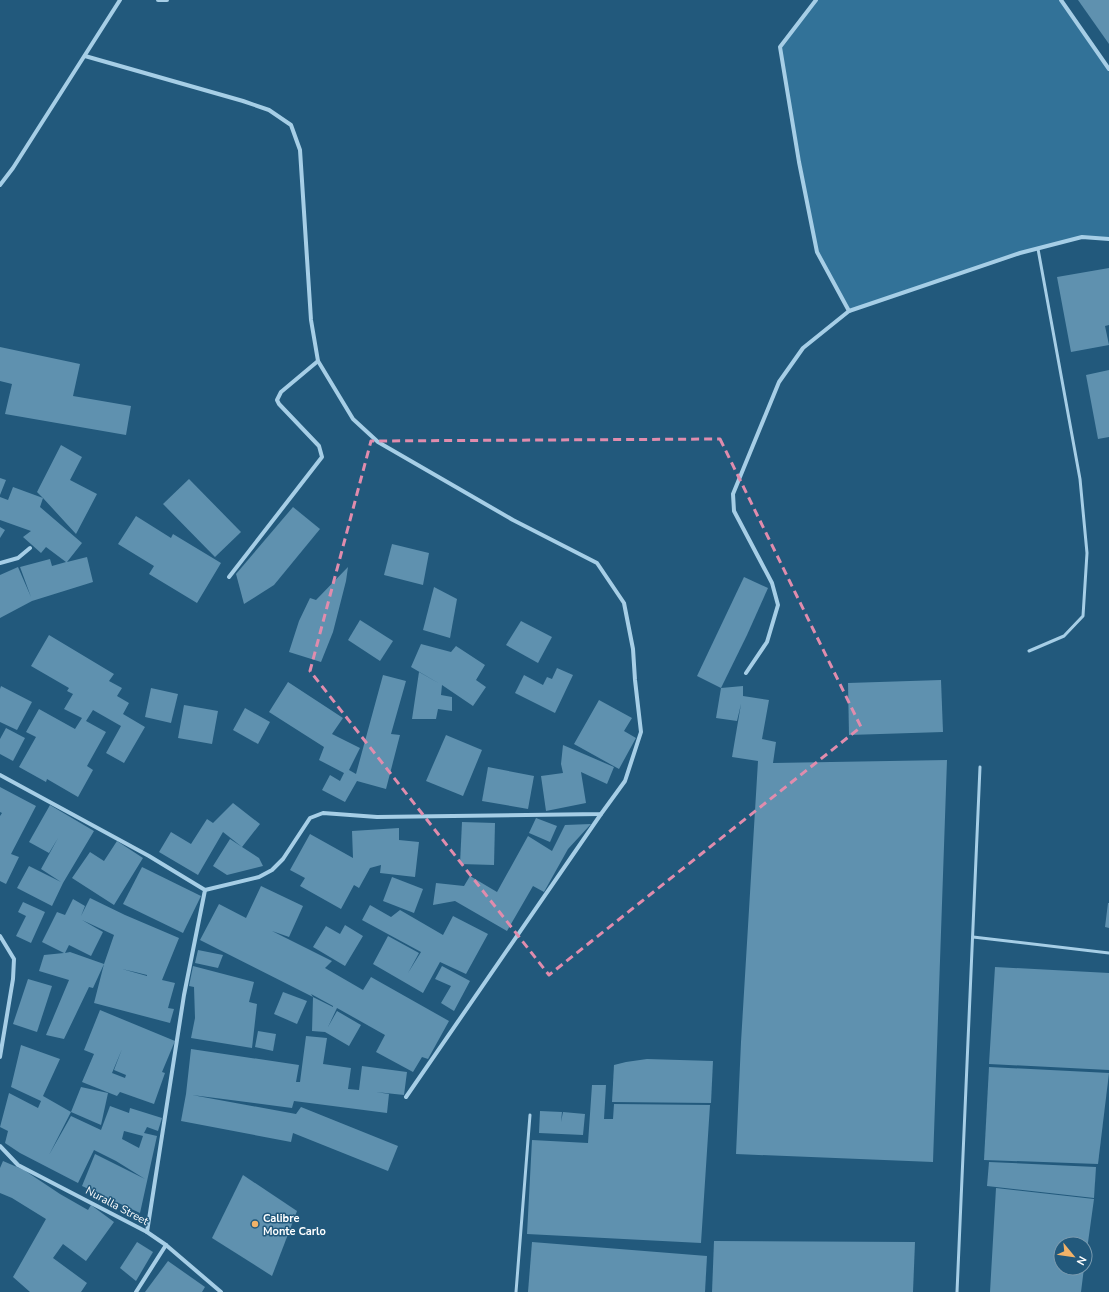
<svg xmlns="http://www.w3.org/2000/svg" width="1109" height="1292" viewBox="0 0 1109 1292" font-family="'Nunito Sans',sans-serif">
<style>
.grass{fill:#327298}
.building{fill:#5f91af;fill-rule:evenodd}
.lines{fill:none;stroke-linecap:round;stroke-linejoin:round}
.service{stroke:#a6cee6;stroke-width:3}
.minor{stroke:#a6cee6;stroke-width:4}
.marked{fill:none;stroke:#e08cad;stroke-width:3;stroke-dasharray:8 5;stroke-linejoin:round}
.poi-dot{fill:#f1b268;stroke:#22597c;stroke-width:1.5}
.labels{text-anchor:middle;dominant-baseline:central;stroke-width:3;stroke-linejoin:round;paint-order:stroke}
.street-label{font-size:11px;fill:#fff;stroke:#22597c}
.poi-label{font-size:11px;font-weight:bold;fill:#fff;stroke:#22597c;text-anchor:start}
</style>
<rect width="100%" height="100%" fill="#22597c"/>
<!-- grass -->
<path class="grass" d="M 816,0 L 1061,0 L 1109,69 L 1109,239 L 1082,237 L 1038,249 L 849,311 L 817,252 L 780,47 Z"/>
<!-- building -->
<g class="building">
<path d="M 1078,0 L 1109,0 L 1109,44 Z"/>
<path d="M 1109,268 L 1109,325 L 1105,326 L 1109,345 L 1071,352 L 1057,277 Z"/>
<path d="M 0,347 L 80,364 L 73,396 L 131,406 L 126,435 L 5,414 L 12,384 L 0,381 Z"/>
<path d="M 1109,370 L 1109,437 L 1098,439 L 1086,375 Z"/>
<path d="M 61,445 L 82,457 L 70,480 L 97,494 L 76,534 L 43,498 L 40,507 L 82,543 L 67,562 L 87,557 L 93,582 L 32,601 L 0,618 L 0,575 L 18,567 L 31,597 L 20,567 L 50,559 L 52,566 L 66,562 L 46,547 L 41,553 L 23,537 L 31,531 L 0,520 L 0,497 L 8,500 L 13,487 L 43,498 L 37,492 Z"/>
<path d="M 0,478 L 6,480 L 0,495 Z"/>
<path d="M 189,479 L 241,532 L 215,557 L 163,504 Z"/>
<path d="M 293,507 L 320,529 L 274,585 L 244,604 L 236,574 Z"/>
<path d="M 136,516 L 171,538 L 173,534 L 221,563 L 197,603 L 149,574 L 154,566 L 118,544 Z"/>
<path d="M 0,527 L 5,530 L 0,538 Z"/>
<path d="M 392,544 L 429,553 L 423,585 L 384,575 Z"/>
<path d="M 348,567 L 346,581 L 333,632 L 321,662 L 289,652 L 299,621 L 310,598 L 316,600 Z"/>
<path d="M 744,577 L 768,588 L 747,635 L 721,688 L 697,676 Z"/>
<path d="M 434,587 L 457,599 L 450,638 L 423,630 Z"/>
<path d="M 360,620 L 393,641 L 380,661 L 348,640 Z"/>
<path d="M 521,621 L 552,637 L 538,663 L 506,645 Z"/>
<path d="M 49,635 L 114,674 L 109,681 L 122,688 L 117,696 L 129,703 L 123,714 L 145,727 L 124,763 L 106,753 L 121,726 L 93,710 L 86,721 L 106,732 L 87,766 L 93,770 L 78,797 L 47,779 L 46,782 L 19,767 L 36,737 L 26,732 L 39,709 L 75,729 L 82,718 L 64,709 L 73,694 L 67,691 L 69,688 L 31,666 Z"/>
<path d="M 421,644 L 451,652 L 456,646 L 485,665 L 476,680 L 486,687 L 473,706 L 442,685 L 441,695 L 452,697 L 452,711 L 438,709 L 436,719 L 412,719 L 419,672 L 440,684 L 411,667 Z"/>
<path d="M 557,668 L 573,675 L 555,713 L 515,693 L 524,675 L 543,685 L 547,677 L 552,679 Z"/>
<path d="M 383,675 L 406,681 L 391,734 L 400,735 L 386,789 L 357,781 L 345,802 L 322,790 L 330,775 L 340,781 L 344,773 L 319,760 L 324,747 L 269,712 L 288,682 L 343,718 L 332,734 L 360,748 L 349,770 L 356,774 Z"/>
<path d="M 941,680 L 943,732 L 849,735 L 848,683 Z"/>
<path d="M 1,686 L 32,702 L 17,730 L 0,722 L 0,689 Z"/>
<path d="M 743,686 L 743,696 L 769,700 L 762,739 L 776,742 L 773,763 L 947,760 L 933,1162 L 736,1154 L 741,1042 L 758,761 L 732,757 L 741,704 L 737,721 L 716,718 L 721,688 Z"/>
<path d="M 151,688 L 178,694 L 171,723 L 145,717 Z"/>
<path d="M 599,700 L 632,718 L 624,731 L 636,738 L 619,769 L 574,744 Z"/>
<path d="M 184,705 L 218,711 L 212,744 L 178,738 Z"/>
<path d="M 245,708 L 270,722 L 258,744 L 233,730 Z"/>
<path d="M 6,728 L 25,738 L 13,761 L 0,754 L 0,739 Z"/>
<path d="M 446,735 L 482,750 L 463,796 L 426,781 Z"/>
<path d="M 563,745 L 614,767 L 607,784 L 581,772 L 586,803 L 546,811 L 541,776 L 563,773 L 561,764 Z"/>
<path d="M 488,767 L 534,776 L 528,809 L 482,801 Z"/>
<path d="M 0,787 L 36,806 L 11,854 L 19,857 L 6,884 L 0,881 L 0,816 L 2,813 L 0,812 Z"/>
<path d="M 233,803 L 260,824 L 242,847 L 259,858 L 263,866 L 227,875 L 213,866 L 230,839 L 242,847 L 223,832 L 198,875 L 159,852 L 171,832 L 191,844 L 207,819 L 213,823 Z"/>
<path d="M 50,805 L 94,831 L 63,883 L 52,906 L 17,888 L 29,866 L 61,882 L 41,869 L 58,838 L 49,853 L 29,842 Z"/>
<path d="M 536,818 L 557,826 L 550,842 L 529,833 Z"/>
<path d="M 462,822 L 495,823 L 494,865 L 460,864 Z"/>
<path d="M 591,824 L 568,849 L 544,892 L 533,886 L 507,931 L 455,901 L 433,905 L 436,883 L 464,886 L 470,876 L 497,892 L 528,836 L 552,851 L 565,825 Z"/>
<path d="M 399,828 L 399,840 L 419,842 L 415,877 L 380,873 L 381,865 L 370,868 L 359,888 L 354,885 L 341,909 L 300,886 L 305,878 L 290,870 L 310,834 L 353,858 L 352,831 Z"/>
<path d="M 117,841 L 143,858 L 114,905 L 72,878 L 90,852 L 104,861 Z"/>
<path d="M 142,867 L 201,896 L 183,933 L 123,904 Z"/>
<path d="M 392,877 L 423,889 L 414,913 L 383,901 Z"/>
<path d="M 261,886 L 303,906 L 289,937 L 272,931 L 332,961 L 325,968 L 363,990 L 371,977 L 449,1021 L 428,1059 L 422,1057 L 413,1072 L 376,1052 L 385,1035 L 337,1008 L 328,1027 L 337,1011 L 361,1025 L 349,1046 L 325,1032 L 312,1031 L 313,997 L 200,940 L 219,904 L 246,918 ZM 311,994 L 333,1006 L 333,1007 L 313,997 Z"/>
<path d="M 90,898 L 125,915 L 179,938 L 162,980 L 175,983 L 168,1008 L 174,1009 L 170,1023 L 94,1003 L 104,964 L 93,988 L 89,987 L 64,1039 L 46,1035 L 69,980 L 39,971 L 44,955 L 64,953 L 42,942 L 57,912 L 65,915 L 73,899 L 85,906 L 81,916 ZM 82,920 L 114,935 L 104,964 L 70,952 L 65,953 L 69,945 L 91,956 L 103,932 ZM 122,969 L 135,972 L 147,975 L 147,976 Z"/>
<path d="M 23,902 L 45,912 L 31,943 L 16,936 L 26,916 L 18,912 Z"/>
<path d="M 1108,903 L 1109,903 L 1109,928 L 1105,927 Z"/>
<path d="M 370,905 L 391,917 L 400,910 L 443,935 L 453,916 L 488,934 L 466,974 L 440,962 L 423,993 L 373,964 L 388,936 L 419,953 L 408,973 L 421,952 L 362,920 Z"/>
<path d="M 345,925 L 363,936 L 345,966 L 313,947 L 326,926 L 340,934 Z"/>
<path d="M 198,950 L 223,955 L 218,968 L 195,963 Z"/>
<path d="M 193,966 L 254,982 L 249,1002 L 257,1004 L 252,1048 L 191,1038 L 195,1018 L 194,987 L 189,986 Z"/>
<path d="M 442,966 L 470,981 L 454,1011 L 441,1003 L 451,986 L 435,979 Z"/>
<path d="M 995,967 L 1109,973 L 1109,1070 L 989,1064 Z"/>
<path d="M 28,979 L 52,986 L 37,1032 L 13,1024 Z"/>
<path d="M 283,992 L 307,1001 L 297,1024 L 274,1014 Z"/>
<path d="M 100,1010 L 175,1041 L 162,1072 L 165,1073 L 154,1104 L 120,1092 L 117,1096 L 82,1082 L 94,1054 L 84,1050 ZM 122,1049 L 114,1070 L 126,1075 L 125,1078 L 112,1073 Z"/>
<path d="M 258,1031 L 276,1034 L 273,1051 L 255,1047 Z"/>
<path d="M 306,1036 L 327,1038 L 323,1064 L 351,1068 L 348,1089 L 359,1090 L 362,1066 L 407,1072 L 404,1095 L 376,1092 L 389,1094 L 387,1113 L 294,1101 L 292,1108 L 192,1095 L 296,1114 L 301,1107 L 398,1146 L 388,1171 L 293,1133 L 291,1142 L 181,1121 L 186,1094 L 191,1049 L 299,1065 L 296,1082 L 300,1082 Z"/>
<path d="M 21,1045 L 60,1059 L 43,1096 L 71,1112 L 49,1155 L 71,1116 L 101,1130 L 110,1106 L 129,1113 L 130,1108 L 162,1118 L 158,1131 L 147,1127 L 144,1133 L 157,1136 L 140,1213 L 82,1186 L 95,1154 L 145,1179 L 116,1161 L 94,1150 L 78,1183 L 20,1153 L 5,1143 L 8,1131 L 0,1127 L 9,1093 L 38,1108 L 41,1101 L 11,1087 ZM 124,1131 L 143,1136 L 139,1148 L 122,1139 Z"/>
<path d="M 647,1059 L 713,1061 L 711,1103 L 612,1102 L 614,1065 L 626,1062 Z"/>
<path d="M 989,1067 L 1109,1073 L 1098,1164 L 984,1160 Z"/>
<path d="M 592,1085 L 606,1085 L 604,1119 L 613,1119 L 614,1104 L 710,1105 L 701,1243 L 527,1234 L 532,1140 L 588,1143 Z"/>
<path d="M 81,1087 L 108,1093 L 101,1125 L 71,1112 Z"/>
<path d="M 540,1111 L 562,1112 L 561,1122 L 563,1112 L 585,1114 L 583,1135 L 539,1133 Z"/>
<path d="M 3,1161 L 24,1170 L 60,1194 L 88,1210 L 91,1205 L 114,1222 L 86,1261 L 63,1244 L 53,1258 L 87,1283 L 81,1292 L 30,1292 L 13,1277 L 46,1219 L 12,1198 L 0,1193 L 0,1168 Z"/>
<path d="M 989,1162 L 1096,1167 L 1094,1198 L 987,1186 Z"/>
<path d="M 243,1175 L 297,1211 L 272,1276 L 212,1238 Z"/>
<path d="M 996,1188 L 1094,1199 L 1086,1257 L 1085,1244 L 1061,1244 L 1061,1268 L 1084,1268 L 1081,1292 L 990,1292 Z"/>
<path d="M 714,1241 L 915,1242 L 913,1292 L 712,1292 Z"/>
<path d="M 137,1242 L 153,1252 L 136,1281 L 120,1268 Z"/>
<path d="M 532,1242 L 707,1256 L 705,1292 L 528,1292 Z"/>
<path d="M 168,1261 L 205,1287 L 202,1292 L 145,1292 Z"/>
</g>
<g class="lines">
<!-- service -->
<g class="service">
<path d="M 1029,651 L 1064,636 L 1083,616 L 1087,553 L 1080,479 L 1038,249"/>
<path d="M 973,937 L 1109,953"/>
<path d="M 516,1292 L 530,1115"/>
<path d="M 957,1292 L 980,767"/>
</g>
<!-- minor -->
<g class="minor">
<path d="M 158,0 L 167,0"/>
<path d="M 816,0 L 780,47 L 799,162 L 817,252 L 849,311"/>
<path d="M 1061,0 L 1109,69"/>
<path d="M 85,56 L 243,101 L 269,110 L 291,125 L 300,150 L 311,320 L 318,361 L 353,419 L 378,442 L 513,520 L 597,563 L 624,603 L 633,649 L 635,680 L 641,732 L 625,781 L 601,814 L 377,817 L 323,813 L 310,818 L 283,859 L 272,870 L 259,877 L 205,890"/>
<path d="M 0,185 L 13,168 L 120,0"/>
<path d="M 0,563 L 18,558 L 30,548"/>
<path d="M 229,577 L 322,457 L 319,446 L 279,404 L 277,400 L 281,392 L 318,361"/>
<path d="M 746,673 L 767,642 L 778,605 L 772,583 L 734,511 L 733,494 L 779,382 L 803,348 L 849,311 L 1020,253 L 1082,237 L 1109,239"/>
<path d="M 0,775 L 149,856 L 205,890 L 184,995 L 147,1232"/>
<path d="M 0,936 L 14,959 L 13,979 L 0,1057"/>
<path d="M 406,1097 L 601,814"/>
<path d="M 0,1146 L 18,1165 L 147,1232 L 166,1245 L 221,1292"/>
<path d="M 136,1292 L 166,1245"/>
</g>
</g>
<!-- marked area -->
<path class="marked" d="M 720,439 L 861,727 L 549,975 L 310,671 L 371,441 Z"/>
<!-- markers -->
<circle class="poi-dot" cx="255" cy="1224" r="4"/>
<g class="labels">
<!-- street labels -->
<g class="street-label">
<text transform="translate(117 1206) rotate(28)">Nuralla Street</text>
</g>
<!-- poi labels -->
<g class="poi-label">
<text x="263" y="1218">Calibre<tspan x="263" dy="13">Monte Carlo</tspan></text>
</g>
</g>
<!-- north arrow -->
<g transform="translate(1073 1256) rotate(119)"><circle r="19" fill="#22597c" stroke="#7a9bb0"/>
<path d="M0-3L7 15L0 10L-7 15Z" fill="#f1b268"/>
<text y="-6" font-size="11" font-weight="bold" text-anchor="middle" fill="#ffffff">N</text>
</g>
</svg>
